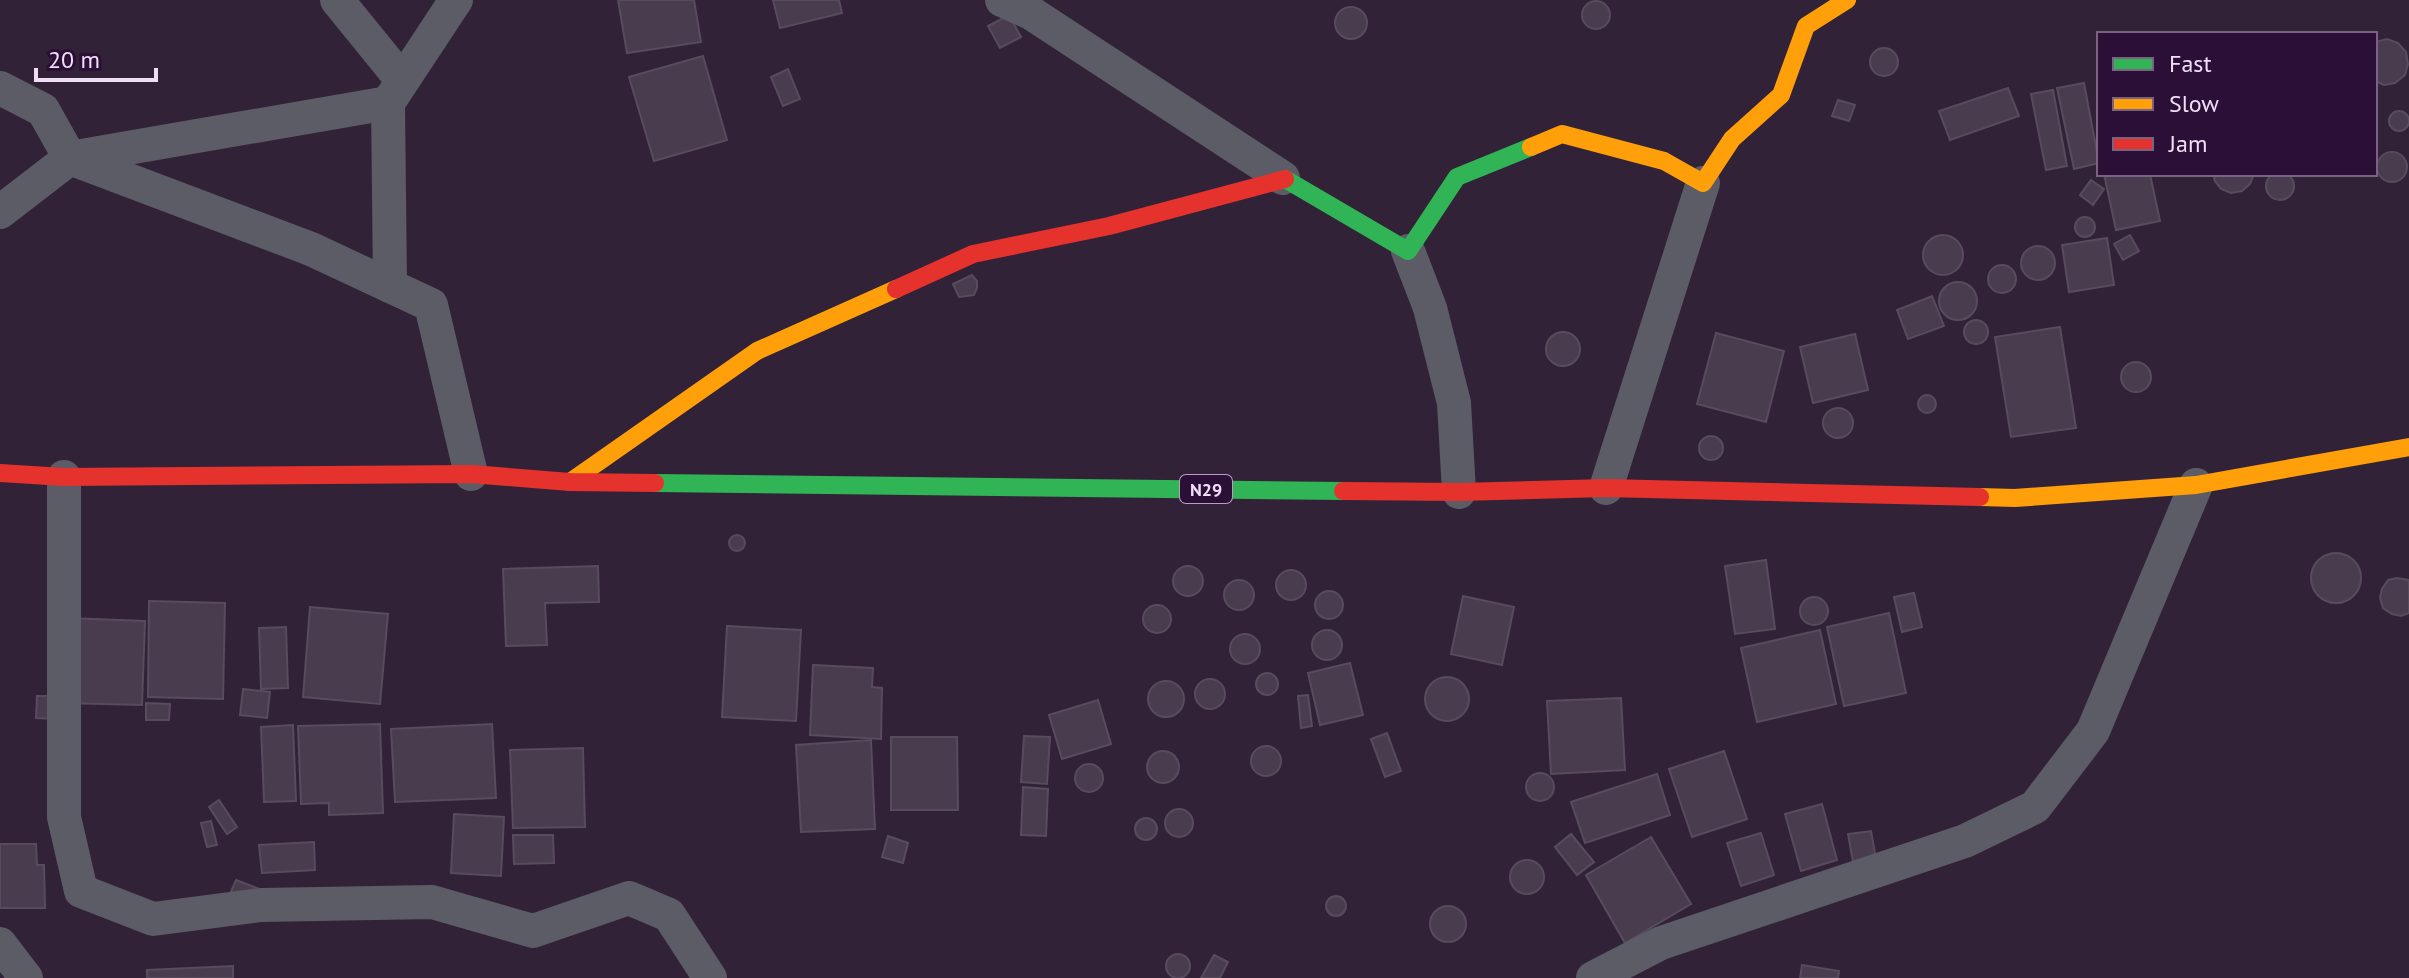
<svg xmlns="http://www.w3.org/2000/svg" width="2409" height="978" viewBox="0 0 2409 978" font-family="'PT Sans',sans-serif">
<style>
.building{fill:#493c4e;stroke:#584b5d;stroke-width:2}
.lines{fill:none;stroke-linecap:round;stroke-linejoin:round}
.street{stroke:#5b5c66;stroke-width:34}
.fast{stroke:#30b455;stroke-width:18}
.slow{stroke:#ff9f0a;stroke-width:18}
.jam{stroke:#e5322d;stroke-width:18}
.labels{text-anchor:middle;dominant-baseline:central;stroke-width:8;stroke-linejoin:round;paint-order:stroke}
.shield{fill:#2c0f36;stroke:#b5a0bd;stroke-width:2}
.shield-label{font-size:18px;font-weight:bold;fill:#f0def7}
</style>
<rect width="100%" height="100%" fill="#322238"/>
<!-- building -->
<g class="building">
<path d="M 618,0 L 694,0 L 701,42 L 627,53 Z"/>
<path d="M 773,0 L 839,0 L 842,13 L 780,28 Z"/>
<circle cx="1596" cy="15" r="14"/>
<circle cx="1351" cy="23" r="16"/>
<path d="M 1009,15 L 1021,37 L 1000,48 L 988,26 Z"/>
<path d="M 2387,39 L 2398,43 L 2406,52 L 2408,64 L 2405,75 L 2395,83 L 2384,85 L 2375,81 L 2375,42 Z"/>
<circle cx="1884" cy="62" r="14"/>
<path d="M 703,56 L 727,140 L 654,161 L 629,77 Z"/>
<path d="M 788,69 L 800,99 L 783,106 L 771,77 Z"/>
<path d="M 2084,83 L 2099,163 L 2074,169 L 2057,88 Z"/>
<path d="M 2008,88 L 2019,116 L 1950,140 L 1939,111 Z"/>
<path d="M 2053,90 L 2067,166 L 2046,170 L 2031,94 Z"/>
<path d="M 1838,100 L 1855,105 L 1849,121 L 1832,116 Z"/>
<circle cx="2399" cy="121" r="10"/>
<circle cx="2392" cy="167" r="15"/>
<circle cx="2280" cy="186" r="14"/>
<path d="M 2104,174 L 2150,174 L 2160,221 L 2116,230 Z"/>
<path d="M 2213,174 L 2254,174 L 2250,184 L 2242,191 L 2231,193 L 2221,189 L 2215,181 Z"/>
<path d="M 2091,180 L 2104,189 L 2093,205 L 2080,195 Z"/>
<circle cx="2085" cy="227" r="10"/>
<path d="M 2130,235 L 2139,251 L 2123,260 L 2114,244 Z"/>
<circle cx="1943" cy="255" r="20"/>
<path d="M 2107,238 L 2114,285 L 2069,292 L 2062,245 Z"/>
<circle cx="2038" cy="263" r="17"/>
<circle cx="2002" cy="279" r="14"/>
<path d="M 972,275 L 977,281 L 977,288 L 974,295 L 959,297 L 953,284 Z"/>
<circle cx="1958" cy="301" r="19"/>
<path d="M 1932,296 L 1944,326 L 1908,339 L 1897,310 Z"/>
<circle cx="1976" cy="332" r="12"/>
<path d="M 2060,327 L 2076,428 L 2011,437 L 1995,337 Z"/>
<circle cx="1563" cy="349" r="17"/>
<path d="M 1716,333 L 1784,351 L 1766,422 L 1697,404 Z"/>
<path d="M 1855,334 L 1868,390 L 1813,403 L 1800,347 Z"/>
<circle cx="2136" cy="377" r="15"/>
<circle cx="1927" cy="404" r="9"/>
<circle cx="1838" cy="423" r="15"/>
<circle cx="1711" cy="448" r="12"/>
<circle cx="737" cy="543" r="8"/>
<circle cx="2336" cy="578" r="25"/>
<path d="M 1766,560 L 1775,629 L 1735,634 L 1725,566 Z"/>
<path d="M 598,566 L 599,602 L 545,603 L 547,645 L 506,646 L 503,569 Z"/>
<circle cx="1188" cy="581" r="15"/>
<circle cx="1291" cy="585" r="15"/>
<path d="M 2397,578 L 2409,580 L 2409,613 L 2401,616 L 2392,614 L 2383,608 L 2380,598 L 2382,589 L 2388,580 Z"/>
<circle cx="1239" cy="595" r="15"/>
<circle cx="1329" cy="605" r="14"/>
<path d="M 1914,593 L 1922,627 L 1902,632 L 1894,597 Z"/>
<path d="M 1463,596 L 1514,607 L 1502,665 L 1451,654 Z"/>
<circle cx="1814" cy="611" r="14"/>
<path d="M 149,601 L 225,603 L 223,699 L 148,697 Z"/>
<circle cx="1157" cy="619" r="14"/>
<path d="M 310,607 L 388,614 L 380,704 L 303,697 Z"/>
<path d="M 1889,613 L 1906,693 L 1844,706 L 1827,627 Z"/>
<path d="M 67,618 L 145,621 L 142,705 L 65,703 Z"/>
<path d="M 727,626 L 801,630 L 796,721 L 722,717 Z"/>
<path d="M 286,627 L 288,688 L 261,689 L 259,628 Z"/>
<path d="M 1820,630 L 1836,704 L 1757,722 L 1741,648 Z"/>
<circle cx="1327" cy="645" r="15"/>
<circle cx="1245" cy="649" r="15"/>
<path d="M 1350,663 L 1363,715 L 1320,725 L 1308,673 Z"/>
<path d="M 813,665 L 873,668 L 872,687 L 882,688 L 881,739 L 810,735 Z"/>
<circle cx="1267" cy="684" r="11"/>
<circle cx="1447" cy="699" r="22"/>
<circle cx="1210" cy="694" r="15"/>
<circle cx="1166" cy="699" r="18"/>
<path d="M 243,689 L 270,692 L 267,718 L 240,715 Z"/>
<path d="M 1308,695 L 1312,726 L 1301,728 L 1298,696 Z"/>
<path d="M 37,696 L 59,696 L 59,719 L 36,718 Z"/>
<path d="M 1621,698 L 1625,770 L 1551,774 L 1547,701 Z"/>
<path d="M 1098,700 L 1111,744 L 1062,759 L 1049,715 Z"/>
<path d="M 146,703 L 170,704 L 169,720 L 146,720 Z"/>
<path d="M 380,724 L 383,813 L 329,815 L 329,803 L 301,804 L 298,726 Z"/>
<path d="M 492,724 L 496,798 L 395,802 L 391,729 Z"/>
<path d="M 293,725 L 296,801 L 264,802 L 261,727 Z"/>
<path d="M 1387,733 L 1401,771 L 1385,777 L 1371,739 Z"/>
<path d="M 1024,736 L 1050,737 L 1047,784 L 1021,782 Z"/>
<path d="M 891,737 L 957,737 L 958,810 L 891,810 Z"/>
<path d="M 871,740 L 875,829 L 801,832 L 796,745 Z"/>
<circle cx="1266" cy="761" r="15"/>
<path d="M 583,748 L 585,827 L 513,828 L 510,750 Z"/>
<path d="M 1724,751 L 1747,819 L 1692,837 L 1669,769 Z"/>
<circle cx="1163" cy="767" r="16"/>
<circle cx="1089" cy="778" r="14"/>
<circle cx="1540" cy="787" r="14"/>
<path d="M 1657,774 L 1670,815 L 1585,843 L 1571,802 Z"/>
<path d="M 1023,787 L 1048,789 L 1046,836 L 1021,835 Z"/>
<path d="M 219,800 L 237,827 L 227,834 L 209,807 Z"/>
<path d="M 1822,804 L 1837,860 L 1801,871 L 1785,814 Z"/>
<circle cx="1179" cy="823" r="14"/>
<path d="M 454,814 L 504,817 L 501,876 L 451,873 Z"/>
<circle cx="1146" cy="829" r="11"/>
<path d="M 211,821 L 217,845 L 207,847 L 201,823 Z"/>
<path d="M 1871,831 L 1876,859 L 1853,862 L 1848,834 Z"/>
<path d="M 1761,833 L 1774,875 L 1741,886 L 1727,843 Z"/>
<path d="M 1571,834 L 1594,862 L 1577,875 L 1555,847 Z"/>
<path d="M 513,835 L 553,835 L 554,863 L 514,864 Z"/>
<path d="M 888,836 L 908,843 L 903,863 L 882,857 Z"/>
<path d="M 1651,837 L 1691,904 L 1625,943 L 1586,875 Z"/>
<path d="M 314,842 L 315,870 L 262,873 L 259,845 Z"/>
<path d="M 0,844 L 36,844 L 37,865 L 44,865 L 45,908 L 0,908 Z"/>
<circle cx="1527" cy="877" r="17"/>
<path d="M 236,880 L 262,890 L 230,894 Z"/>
<circle cx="1336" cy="906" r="10"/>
<circle cx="1448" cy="924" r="18"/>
<circle cx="1178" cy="966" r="12"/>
<path d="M 1214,955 L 1228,962 L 1220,978 L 1201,978 Z"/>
<path d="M 1802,965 L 1839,971 L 1838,978 L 1800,978 Z"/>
<path d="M 233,966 L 233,978 L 147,978 L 147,970 Z"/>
</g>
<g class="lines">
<!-- street -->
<g class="street">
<path d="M 337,0 L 402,80"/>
<path d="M 1002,0 L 1031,13 L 1283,178"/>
<path d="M 0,88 L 43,110 L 70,158 L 311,249 L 431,305 L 471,474"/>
<path d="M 388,103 L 390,286"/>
<path d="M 0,212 L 70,158 L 388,103 L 456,0"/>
<path d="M 1408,251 L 1430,308 L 1454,403 L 1459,492"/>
<path d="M 64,477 L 64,817 L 81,891 L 153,919 L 261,905 L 432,902 L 533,931 L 629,898 L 669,915 L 710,978"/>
<path d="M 1606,488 L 1703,183"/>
<path d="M 0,944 L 26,978"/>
<path d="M 1593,978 L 1661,943 L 1965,841 L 2035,807 L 2093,731 L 2196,485"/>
</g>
<!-- fast -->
<g class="fast">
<path d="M 1285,179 L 1408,251 L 1457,177 L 1531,147"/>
<path d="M 655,483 L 1343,491"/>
</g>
<!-- slow -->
<g class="slow">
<path d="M 1531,147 L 1562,134 L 1664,161 L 1703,183 L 1732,139 L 1781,95 L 1806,26 L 1847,0"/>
<path d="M 570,482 L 757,351 L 896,289"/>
<path d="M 1980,497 L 2015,498 L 2196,485 L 2409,447"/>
</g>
<!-- jam -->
<g class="jam">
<path d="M 896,289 L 973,254 L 1109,226 L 1285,179"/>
<path d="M 0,473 L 64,477 L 471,474 L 570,482 L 655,483"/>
<path d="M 1343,491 L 1459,492 L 1606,488 L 1980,497"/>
</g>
</g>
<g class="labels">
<!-- shield labels -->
<rect class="shield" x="1180" y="475" width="52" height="28" rx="6"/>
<g class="shield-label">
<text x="1206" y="489">N29</text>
</g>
</g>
<!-- legend -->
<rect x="2097" y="32" width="280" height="144" fill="#2c0f36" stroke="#7a6283" stroke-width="2"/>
<rect x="2113" y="58" width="40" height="12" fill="#30b455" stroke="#7a6283" stroke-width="2"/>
<text x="2169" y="72" font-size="24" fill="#f0def7">Fast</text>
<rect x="2113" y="98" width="40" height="12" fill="#ff9f0a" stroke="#7a6283" stroke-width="2"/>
<text x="2169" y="112" font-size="24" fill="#f0def7">Slow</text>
<rect x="2113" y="138" width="40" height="12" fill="#e5322d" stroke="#7a6283" stroke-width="2"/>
<text x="2169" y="152" font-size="24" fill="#f0def7">Jam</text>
<!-- scale -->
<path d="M36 68v12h120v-12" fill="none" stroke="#f0def7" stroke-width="4"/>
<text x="48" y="68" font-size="24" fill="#f0def7" stroke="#2c0f36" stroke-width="6" paint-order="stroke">20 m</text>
</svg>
